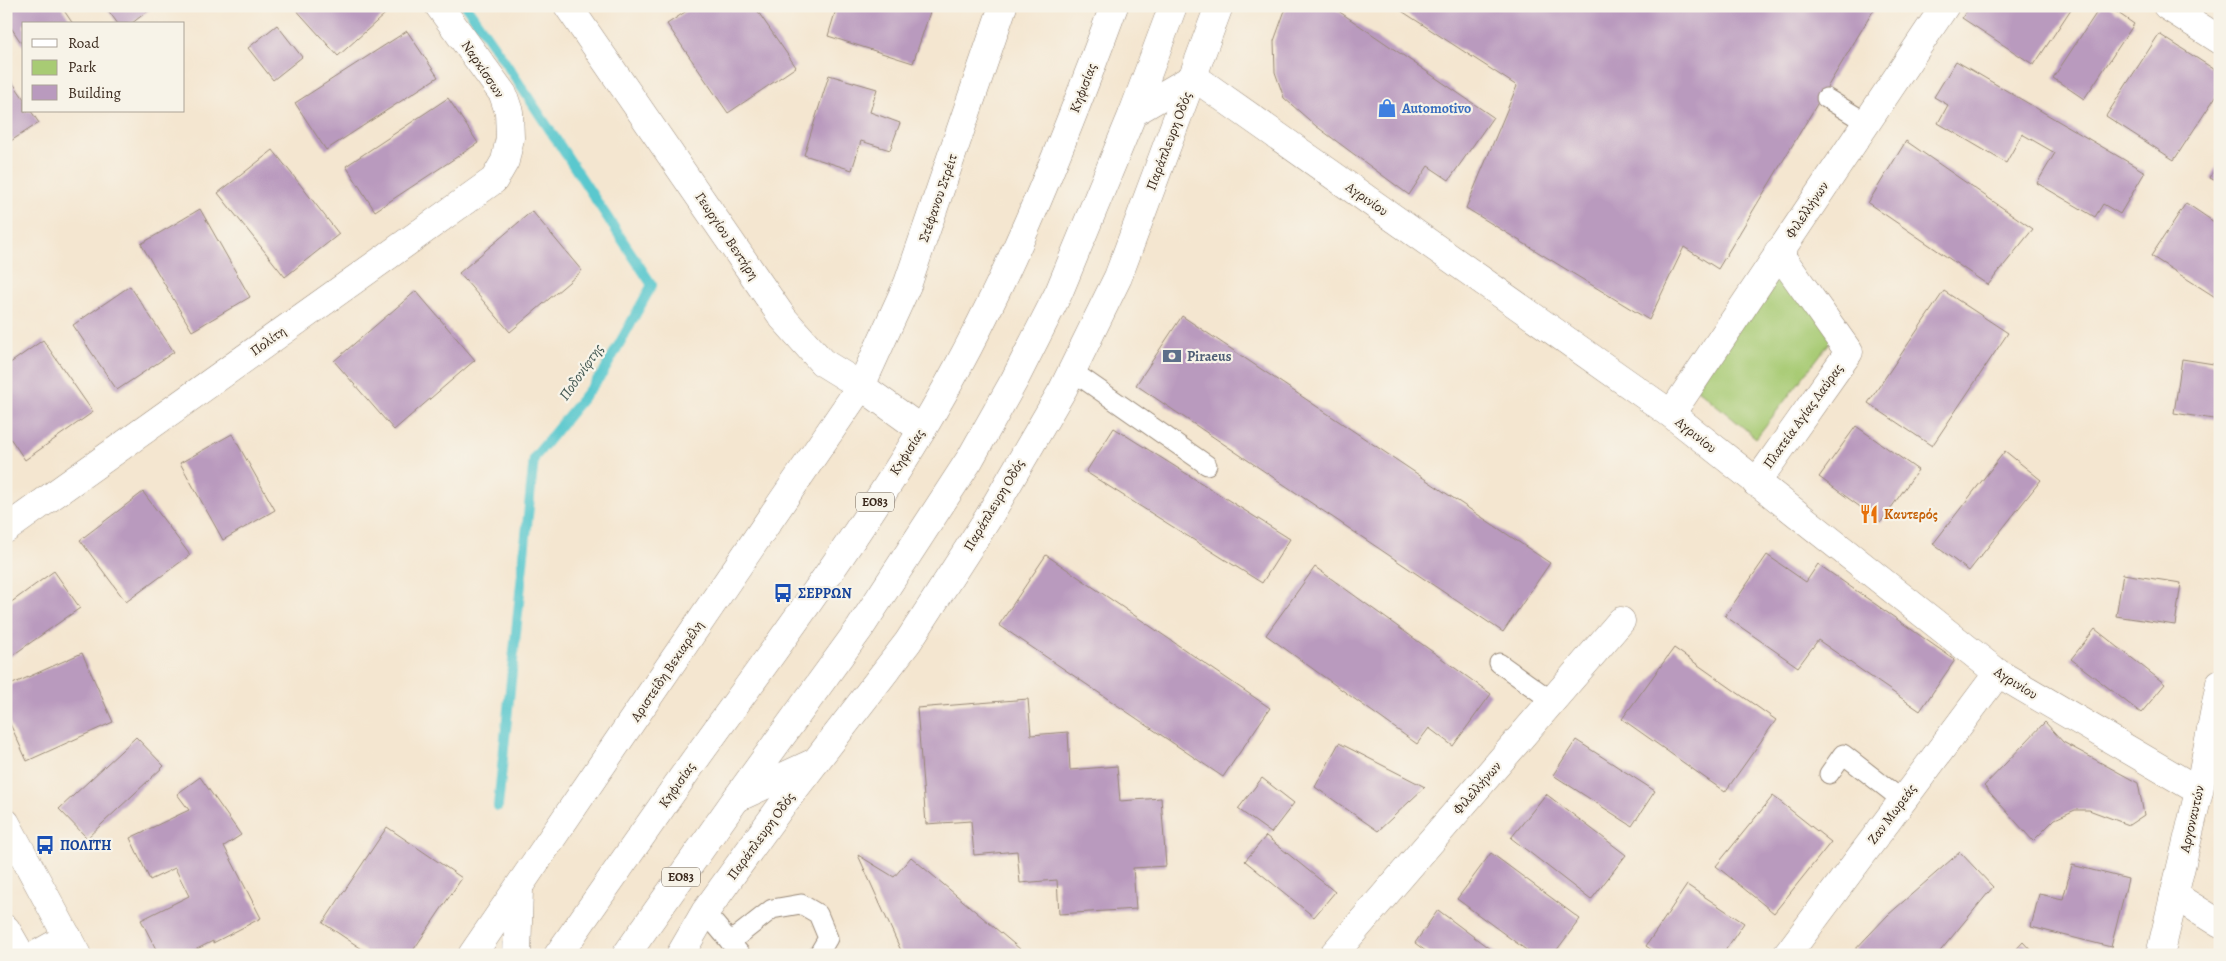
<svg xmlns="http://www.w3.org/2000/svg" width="2226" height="961" viewBox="0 0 2226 961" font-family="Alegreya,serif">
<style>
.green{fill:#a8cb74;stroke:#727a49}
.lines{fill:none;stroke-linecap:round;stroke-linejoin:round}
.stream{stroke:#5ac8ce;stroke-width:10}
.building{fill:#b99abe}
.lane-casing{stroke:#988877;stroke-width:21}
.street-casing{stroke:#988877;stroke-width:29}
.secondary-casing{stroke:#988877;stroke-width:29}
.primary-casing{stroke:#988877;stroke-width:29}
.lane{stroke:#fff;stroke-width:19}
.street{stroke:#fff;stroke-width:28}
.secondary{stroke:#fff;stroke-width:28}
.primary{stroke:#fff;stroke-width:28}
.labels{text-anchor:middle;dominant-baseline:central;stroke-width:4.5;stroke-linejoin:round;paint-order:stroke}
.shield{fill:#f7f3e8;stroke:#73665b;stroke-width:1}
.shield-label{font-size:12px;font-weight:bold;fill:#3b2a1e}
.street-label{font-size:14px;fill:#3b2a1e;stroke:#f7f3e8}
.shop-label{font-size:14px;font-weight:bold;fill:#366cbe;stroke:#f7f3e8;text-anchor:start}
.service-label{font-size:14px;font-weight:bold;fill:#4e5e75;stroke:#f7f3e8;text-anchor:start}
.food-label{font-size:14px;font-weight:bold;fill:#c56008;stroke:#f7f3e8;text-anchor:start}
.transit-label{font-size:14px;font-weight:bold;fill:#164399;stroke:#f7f3e8;text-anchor:start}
.water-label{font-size:15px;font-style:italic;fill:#445953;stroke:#f7f3e8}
</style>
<rect width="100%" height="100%" fill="#f7f3e8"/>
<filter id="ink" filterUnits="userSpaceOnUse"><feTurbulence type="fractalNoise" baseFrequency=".02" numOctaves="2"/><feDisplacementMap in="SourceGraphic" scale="10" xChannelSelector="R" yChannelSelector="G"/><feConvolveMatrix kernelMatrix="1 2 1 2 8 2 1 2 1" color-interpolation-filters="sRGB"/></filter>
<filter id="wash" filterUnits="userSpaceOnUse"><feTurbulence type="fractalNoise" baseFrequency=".0096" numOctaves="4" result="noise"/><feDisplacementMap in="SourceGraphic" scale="20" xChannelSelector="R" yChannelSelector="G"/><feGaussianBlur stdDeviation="1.12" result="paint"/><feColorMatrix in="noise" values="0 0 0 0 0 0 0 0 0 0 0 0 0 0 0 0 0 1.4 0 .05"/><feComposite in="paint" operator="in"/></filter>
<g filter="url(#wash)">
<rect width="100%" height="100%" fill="#f4e6d0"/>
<!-- green -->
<path class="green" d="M 1778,262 L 1834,337 L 1756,438 L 1696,388 Z"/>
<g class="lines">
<!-- stream -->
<path class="stream" d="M 466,6 L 503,59 L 652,285 L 603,373 L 534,458 L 498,806"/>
</g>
<g id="blocks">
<!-- building -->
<g class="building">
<path d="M 6,6 L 61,6 L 73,24 L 24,24 L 24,47 L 6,20 Z"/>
<path d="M 105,6 L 154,6 L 131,24 L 118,24 Z"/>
<path d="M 293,6 L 394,6 L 338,56 Z"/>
<path d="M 694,6 L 754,6 L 796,67 L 728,113 L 667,24 Z"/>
<path d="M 837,6 L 932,6 L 913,63 L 828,36 Z"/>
<path d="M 1288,6 L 1331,6 L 1493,117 L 1449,180 L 1428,166 L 1409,195 L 1316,126 L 1284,98 L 1275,72 L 1274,41 L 1284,13 Z"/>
<path d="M 1394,6 L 1876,6 L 1718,269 L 1684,247 L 1649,320 L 1466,208 L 1517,86 Z"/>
<path d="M 1970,6 L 2073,6 L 2034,65 L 1962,18 Z"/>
<path d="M 2101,6 L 2108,6 L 2134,24 L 2084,99 L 2053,78 Z"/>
<path d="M 277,25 L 302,57 L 273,80 L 248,48 Z"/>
<path d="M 407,31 L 438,77 L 326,150 L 295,103 Z"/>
<path d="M 2159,34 L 2220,73 L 2220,90 L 2174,160 L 2106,116 Z"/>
<path d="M 1956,61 L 2145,172 L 2120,214 L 2103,204 L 2095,217 L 2037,183 L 2055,153 L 2022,134 L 2006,163 L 1938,123 L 1948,105 L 1934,97 Z"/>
<path d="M 6,73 L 24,99 L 24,111 L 31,111 L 39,123 L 6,144 Z"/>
<path d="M 829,75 L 877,89 L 870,112 L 900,123 L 890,150 L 861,141 L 852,170 L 804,155 Z"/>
<path d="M 448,98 L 478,143 L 375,211 L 346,166 Z"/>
<path d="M 1906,141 L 2033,229 L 1988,285 L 1868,203 Z"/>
<path d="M 273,150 L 339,234 L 285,277 L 218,193 Z"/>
<path d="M 2220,159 L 2220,183 L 2210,178 Z"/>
<path d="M 2186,203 L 2220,226 L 2220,300 L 2151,256 Z"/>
<path d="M 200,209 L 250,297 L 192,331 L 141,244 Z"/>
<path d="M 532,211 L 582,271 L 510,332 L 459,273 Z"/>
<path d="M 130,286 L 174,352 L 117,390 L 73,325 Z"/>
<path d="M 416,291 L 475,360 L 394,430 L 334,361 Z"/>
<path d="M 1944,291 L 2008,333 L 1932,446 L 1868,403 Z"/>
<path d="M 1182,316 L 1550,563 L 1503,632 L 1136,385 Z"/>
<path d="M 43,340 L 93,412 L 25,460 L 6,432 L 6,366 Z"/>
<path d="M 2182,359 L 2220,365 L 2220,420 L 2174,413 Z"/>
<path d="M 1856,426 L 1918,470 L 1881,522 L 1819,477 Z"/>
<path d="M 1114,428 L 1290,539 L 1262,583 L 1086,472 Z"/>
<path d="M 232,434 L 275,510 L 223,540 L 180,463 Z"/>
<path d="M 2005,451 L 2041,480 L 1969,571 L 1933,544 Z"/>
<path d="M 143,492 L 190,555 L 126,602 L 80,540 Z"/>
<path d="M 1046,555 L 1270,708 L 1223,777 L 999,625 Z"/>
<path d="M 1767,555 L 1806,582 L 1818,564 L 1955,660 L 1920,711 L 1818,640 L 1798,667 L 1725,616 Z"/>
<path d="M 1315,567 L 1491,694 L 1453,746 L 1429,728 L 1417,744 L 1266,635 Z"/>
<path d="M 54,571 L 80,608 L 10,657 L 6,652 L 6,606 Z"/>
<path d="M 2123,574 L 2181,583 L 2175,625 L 2116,616 Z"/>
<path d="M 2095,629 L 2165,684 L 2141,713 L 2071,659 Z"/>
<path d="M 1674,648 L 1776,720 L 1725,792 L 1622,719 Z"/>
<path d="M 82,653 L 113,722 L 27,761 L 6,715 L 6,687 Z"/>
<path d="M 1028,699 L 1031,735 L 1068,732 L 1070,770 L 1117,766 L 1120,801 L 1161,798 L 1166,866 L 1133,868 L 1136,909 L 1059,914 L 1057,880 L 1020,883 L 1017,851 L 974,855 L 971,821 L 926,824 L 917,708 Z"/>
<path d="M 2045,722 L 2063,742 L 2138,783 L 2144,815 L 2129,825 L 2089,810 L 2075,810 L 2055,819 L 2033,841 L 1984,786 Z"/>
<path d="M 136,737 L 164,766 L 87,838 L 59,809 Z"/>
<path d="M 1576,740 L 1655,791 L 1632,826 L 1553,775 Z"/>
<path d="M 1339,743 L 1425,787 L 1378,831 L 1315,787 Z"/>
<path d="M 200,777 L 241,835 L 224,846 L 261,918 L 213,943 L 213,941 L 185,955 L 159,955 L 141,920 L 189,896 L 175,868 L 150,880 L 130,838 L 189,810 L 177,794 Z"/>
<path d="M 1262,778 L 1294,803 L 1271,833 L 1238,809 Z"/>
<path d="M 1546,794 L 1626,855 L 1591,900 L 1511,838 Z"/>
<path d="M 1773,796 L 1831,842 L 1774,913 L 1716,866 Z"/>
<path d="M 387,827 L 462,878 L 410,955 L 371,955 L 323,923 Z"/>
<path d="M 1266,836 L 1335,892 L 1314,917 L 1245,861 Z"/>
<path d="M 1960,852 L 1993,887 L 1937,955 L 1850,955 L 1888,915 Z"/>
<path d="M 1491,853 L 1580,919 L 1553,955 L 1533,955 L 1457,899 Z"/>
<path d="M 858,855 L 894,877 L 911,857 L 1027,955 L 903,955 Z"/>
<path d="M 2072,865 L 2128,879 L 2111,947 L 2031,927 L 2039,894 L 2063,899 Z"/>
<path d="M 1687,885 L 1744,923 L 1722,955 L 1659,955 L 1646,946 Z"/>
<path d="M 1438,910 L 1498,955 L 1431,955 L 1415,943 Z"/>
<path d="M 2023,942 L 2035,955 L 2011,955 Z"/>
</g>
</g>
</g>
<g filter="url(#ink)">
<use href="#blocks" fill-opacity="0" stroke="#988877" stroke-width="1"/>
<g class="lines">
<!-- lane casing -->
<g class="lane-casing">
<g id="lane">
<path d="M 1826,98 L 1867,123"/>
<path d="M 1072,371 L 1207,465"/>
<path d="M 1499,663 L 1552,701"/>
<path d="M 1829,774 L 1843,754 L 1902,800"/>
<path d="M 705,912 L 741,955"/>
<path d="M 730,942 L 772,909 L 801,904 L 818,914 L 828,938 L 818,955"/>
</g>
</g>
<!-- street casing -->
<g class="street-casing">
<g id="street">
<path d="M 568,6 L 783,318 L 822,362 L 861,386 L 922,430"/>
<path d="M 1194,77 L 1671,414 L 1998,673 L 2199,791"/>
<path d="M 1671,414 L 1945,6"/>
<path d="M 1756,483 L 1849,352 L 1778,252"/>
<path d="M 6,529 L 494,180 L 505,161 L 510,138 L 509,112 L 503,94 L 439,6"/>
<path d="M 6,823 L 77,955"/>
<path d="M 2174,895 L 2220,924"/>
<path d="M 6,929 L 21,955"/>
<path d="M 36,955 L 68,937"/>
<path d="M 1333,955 L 1621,621"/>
<path d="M 1787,955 L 1998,673"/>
<path d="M 2160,955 L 2199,791 L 2220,683"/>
</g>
</g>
<!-- secondary casing -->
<g class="secondary-casing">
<g id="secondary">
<path d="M 2167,6 L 2220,40"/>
<path d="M 472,955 L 861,386 L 908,283 L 1003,6"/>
<path d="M 680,955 L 705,912 L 780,808 L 908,642 L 988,518 L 1063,389 L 1118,277 L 1219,6"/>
</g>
</g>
<!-- primary casing -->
<g class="primary-casing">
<g id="primary">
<path d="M 1133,113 L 1194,77"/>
<path d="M 737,798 L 815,762"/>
<path d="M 517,955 L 519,889"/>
<path d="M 558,955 C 602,893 645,830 689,768 C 769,657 851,548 922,430 C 1002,297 1060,152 1114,6"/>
<path d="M 626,955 L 736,799 L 860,628 L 970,459 L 1015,379 L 1059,292 L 1133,113 L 1173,6"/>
</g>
</g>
<!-- lane -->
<use href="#lane" class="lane"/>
<!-- street -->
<use href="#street" class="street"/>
<!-- secondary -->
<use href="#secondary" class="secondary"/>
<!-- primary -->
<use href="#primary" class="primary"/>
</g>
</g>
<!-- icons -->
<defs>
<g id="shop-bare" transform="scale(1.5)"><path d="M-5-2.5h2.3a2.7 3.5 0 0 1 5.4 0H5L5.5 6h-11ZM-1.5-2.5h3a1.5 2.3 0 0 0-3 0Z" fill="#3f7fe0" stroke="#f7f3e8" stroke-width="2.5" paint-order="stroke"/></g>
<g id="bank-bare" transform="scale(1.5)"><path d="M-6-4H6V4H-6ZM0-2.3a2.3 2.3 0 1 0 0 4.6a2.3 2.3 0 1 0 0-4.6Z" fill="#5c6f8a" stroke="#f7f3e8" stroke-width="2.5" paint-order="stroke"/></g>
<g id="restaurant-bare" transform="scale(1.5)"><path d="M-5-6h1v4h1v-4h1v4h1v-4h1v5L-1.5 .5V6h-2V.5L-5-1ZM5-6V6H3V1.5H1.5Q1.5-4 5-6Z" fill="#e8710a" stroke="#f7f3e8" stroke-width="2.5" paint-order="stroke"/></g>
<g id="bus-bare" transform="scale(1.5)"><path d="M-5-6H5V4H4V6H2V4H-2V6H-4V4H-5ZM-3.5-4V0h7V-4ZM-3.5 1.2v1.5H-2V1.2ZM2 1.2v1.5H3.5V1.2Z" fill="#1a4fb4" stroke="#f7f3e8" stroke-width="2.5" paint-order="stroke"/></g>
</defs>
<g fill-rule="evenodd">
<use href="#shop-bare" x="1387" y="108"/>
<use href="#bank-bare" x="1172" y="356"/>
<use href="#restaurant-bare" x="1869" y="514"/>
<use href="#bus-bare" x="783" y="593"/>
<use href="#bus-bare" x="45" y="845"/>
</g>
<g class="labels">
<!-- shield labels -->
<g class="shield">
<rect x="856" y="492.5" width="38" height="19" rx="4"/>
<rect x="662" y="867.5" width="38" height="19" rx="4"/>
</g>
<g class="shield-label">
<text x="875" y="502">ΕΟ83</text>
<text x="681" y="877">ΕΟ83</text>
</g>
<!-- street labels -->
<g class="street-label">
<text transform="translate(483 69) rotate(56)">Ναρκίσσων</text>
<text transform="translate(1083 88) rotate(-69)">Κηφισίας</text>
<text transform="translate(1169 141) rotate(-69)">Παράπλευρη Οδός</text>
<text transform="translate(938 198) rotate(-71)">Στέφανου Στρέιτ</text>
<text transform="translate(1367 199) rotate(35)">Αγρινίου</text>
<text transform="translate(1807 210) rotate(-56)">Φιλελλήνων</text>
<text transform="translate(727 236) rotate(56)">Γεωργίου Βεντήρη</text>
<text transform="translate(268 341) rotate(-36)">Πολίτη</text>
<text transform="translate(1803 416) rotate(-54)">Πλατεία Αγίας Λαύρας</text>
<text transform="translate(1696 435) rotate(39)">Αγρινίου</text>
<text transform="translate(907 452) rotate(-57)">Κηφισίας</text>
<text transform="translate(994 505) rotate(-59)">Παράπλευρη Οδός</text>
<text transform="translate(667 671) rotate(-56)">Αριστείδη Βεκιαρέλη</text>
<text transform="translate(2016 683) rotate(32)">Αγρινίου</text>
<text transform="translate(677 785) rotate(-55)">Κηφισίας</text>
<text transform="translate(1477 788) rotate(-49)">Φιλελλήνων</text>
<text transform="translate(1892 814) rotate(-53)">Ζαν Μωρεάς</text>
<text transform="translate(2192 819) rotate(-77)">Αργοναυτών</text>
<text transform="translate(761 836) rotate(-54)">Παράπλευρη Οδός</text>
</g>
<!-- shop labels -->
<g class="shop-label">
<text x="1402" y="108">Automotivo</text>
</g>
<!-- service labels -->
<g class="service-label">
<text x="1187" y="356">Piraeus</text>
</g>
<!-- food labels -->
<g class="food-label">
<text x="1884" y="514">Καυτερός</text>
</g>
<!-- transit labels -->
<g class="transit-label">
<text x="798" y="593">ΣΕΡΡΩΝ</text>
<text x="60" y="845">ΠΟΛΙΤΗ</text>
</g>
<!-- water labels -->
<g class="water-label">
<text transform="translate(581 372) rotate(-55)">Ποδονίφτης</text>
</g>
</g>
<!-- margin -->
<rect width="2226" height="961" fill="none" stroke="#f7f3e8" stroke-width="25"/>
<!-- legend -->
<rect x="22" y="22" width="162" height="90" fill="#f7f3e8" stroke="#aca397"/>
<rect x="32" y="39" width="25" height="8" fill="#ffffff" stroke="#aca397"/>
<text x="68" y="48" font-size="15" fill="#3b2a1e">Road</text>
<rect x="32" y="60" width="25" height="15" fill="#a8cb74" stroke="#aca397"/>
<text x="68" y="72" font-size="15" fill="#3b2a1e">Park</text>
<rect x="32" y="85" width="25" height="15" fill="#b99abe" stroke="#aca397"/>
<text x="68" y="98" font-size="15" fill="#3b2a1e">Building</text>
</svg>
